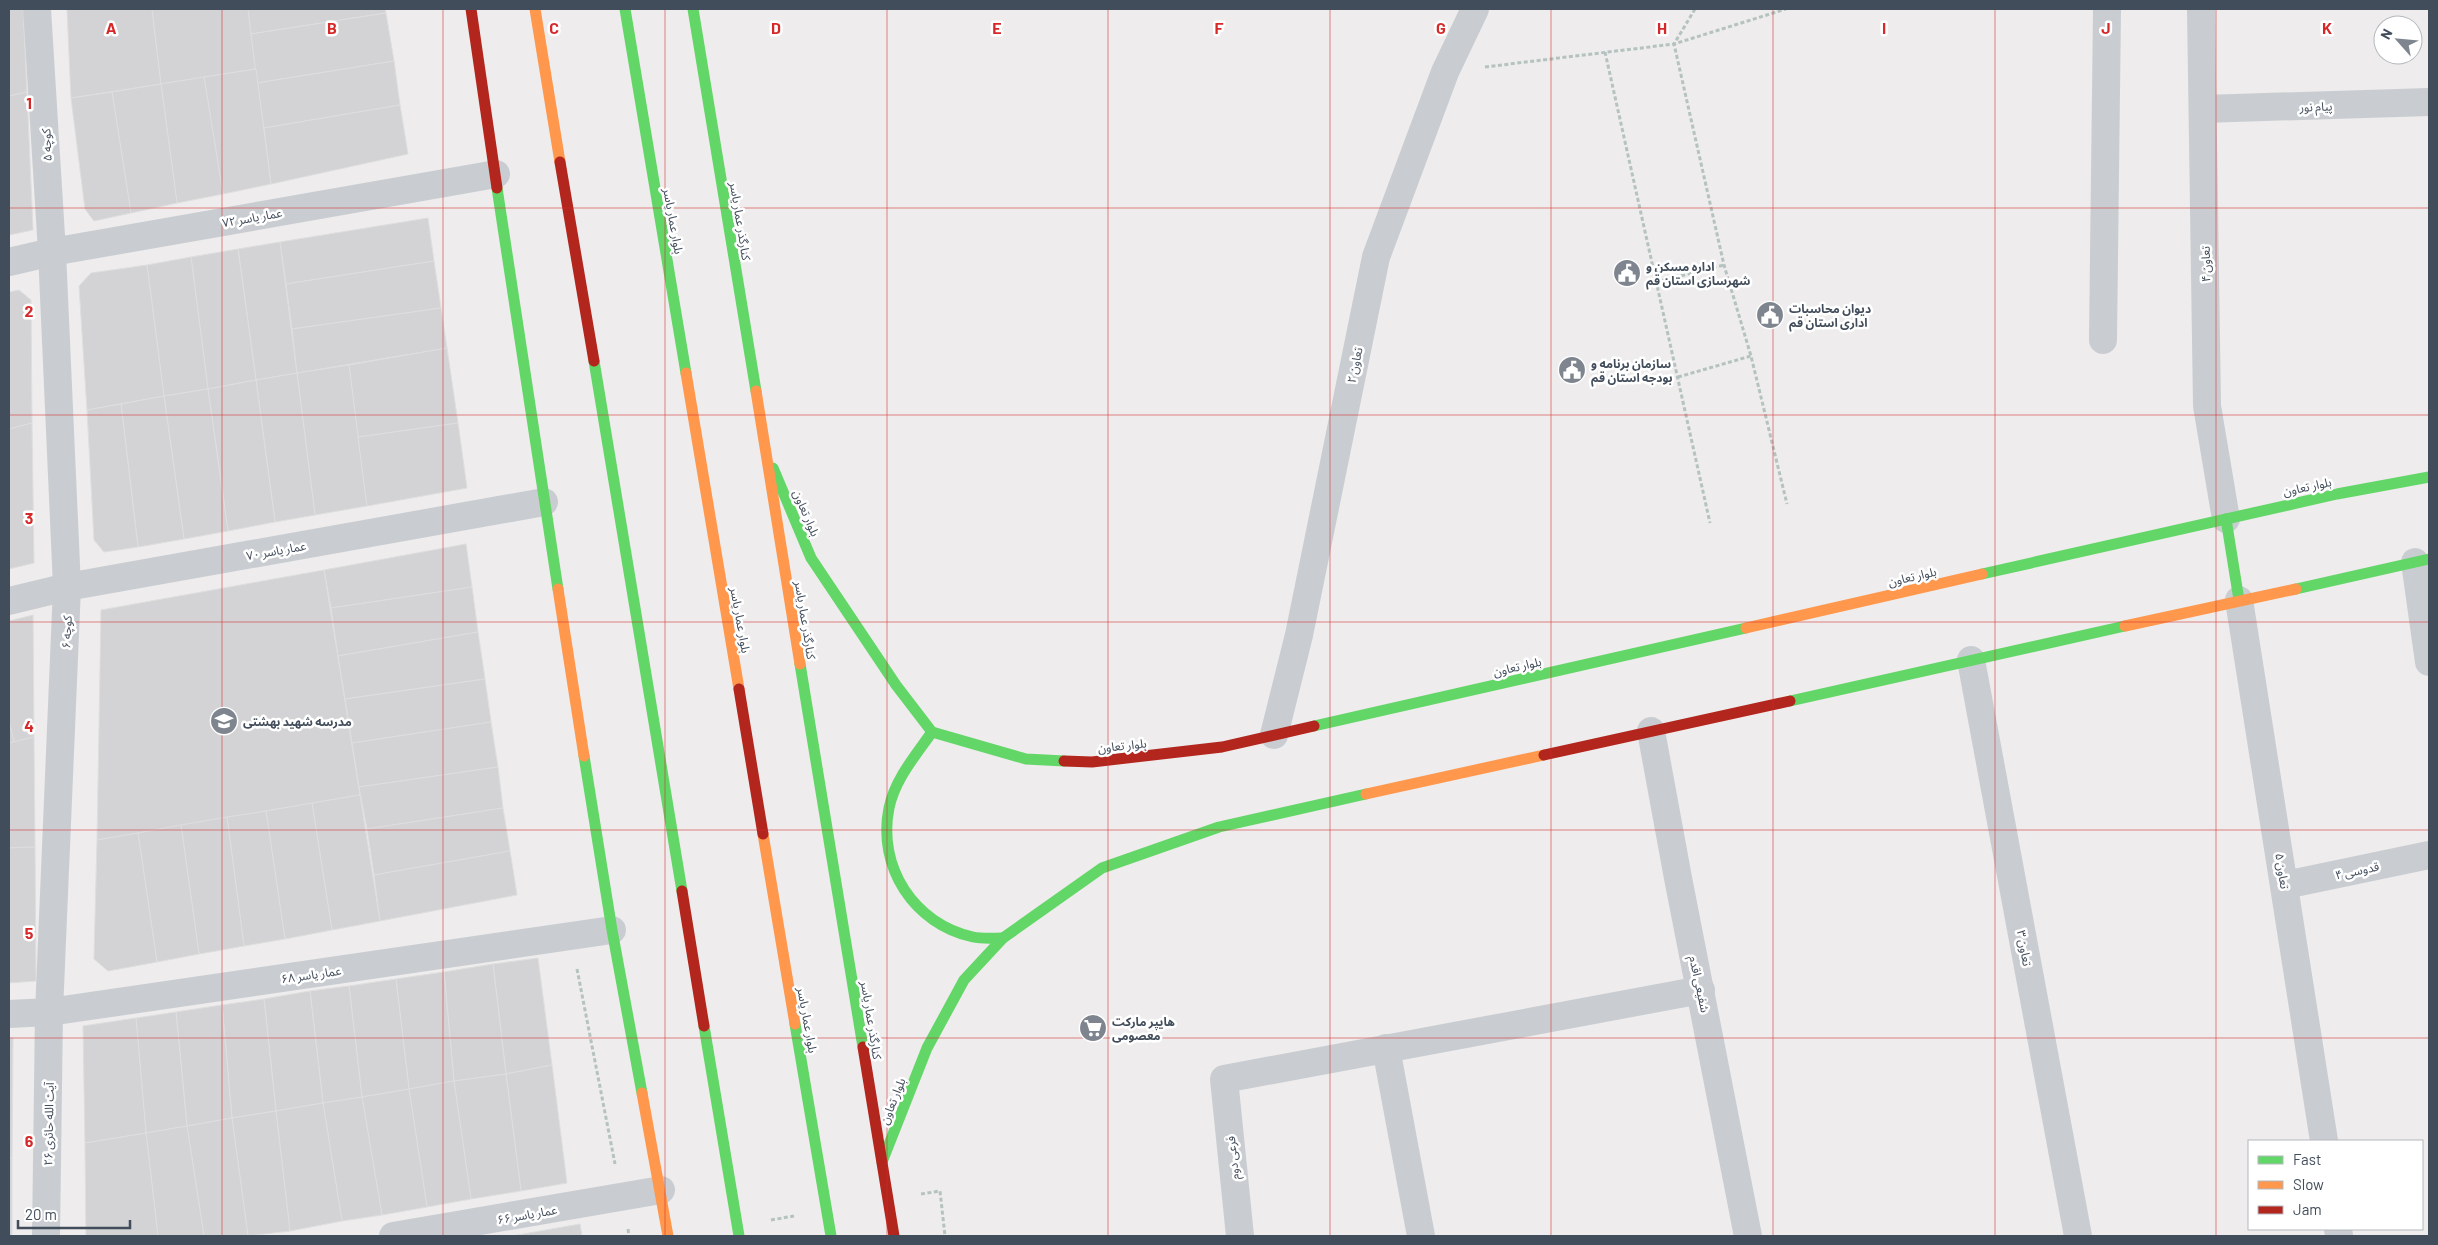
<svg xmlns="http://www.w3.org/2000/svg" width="2438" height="1245" viewBox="0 0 2438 1245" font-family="Barlow,'Noto Sans Arabic',sans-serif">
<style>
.building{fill:#d3d3d5;stroke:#dededf}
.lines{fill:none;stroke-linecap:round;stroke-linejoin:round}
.path{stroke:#b5c3c0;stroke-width:3;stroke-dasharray:4 2.5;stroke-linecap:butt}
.street{stroke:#c9cdd1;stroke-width:28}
.fast{stroke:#63d668;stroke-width:11}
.slow{stroke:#ff974d;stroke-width:11}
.jam{stroke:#b3261e;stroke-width:11}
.grid{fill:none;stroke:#d62828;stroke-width:1;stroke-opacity:0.55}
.labels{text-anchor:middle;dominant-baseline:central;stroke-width:5;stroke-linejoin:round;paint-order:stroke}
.street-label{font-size:12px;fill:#424d5b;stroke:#fff}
.poi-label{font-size:12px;font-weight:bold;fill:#424d5b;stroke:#fff;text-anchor:start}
.grid-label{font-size:16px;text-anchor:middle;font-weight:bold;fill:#d62828;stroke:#fff;stroke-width:5;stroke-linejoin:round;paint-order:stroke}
</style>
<rect width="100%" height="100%" fill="#eeecec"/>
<!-- building -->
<g class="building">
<path d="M 9,9 L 23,9 L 27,92 L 9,96 Z"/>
<path d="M 67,9 L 152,9 L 161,84 L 71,98 Z"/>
<path d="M 152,9 L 248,9 L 256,69 L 161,84 Z"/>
<path d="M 248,9 L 385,9 L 386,13 L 251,34 Z"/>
<path d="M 386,13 L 394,61 L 257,83 L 251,34 Z"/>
<path d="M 394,61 L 400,105 L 264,128 L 257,83 Z"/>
<path d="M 256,69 L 271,184 L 223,194 L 204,77 Z"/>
<path d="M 204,77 L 223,194 L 177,203 L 161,84 Z"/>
<path d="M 161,84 L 177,203 L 131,213 L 112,92 Z"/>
<path d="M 27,92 L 33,230 L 9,235 L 9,96 Z"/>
<path d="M 112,92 L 131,213 L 94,221 L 85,209 L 71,98 Z"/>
<path d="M 400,105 L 408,154 L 271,184 L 264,128 Z"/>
<path d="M 428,218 L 434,261 L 286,284 L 280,242 Z"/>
<path d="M 280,242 L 297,373 L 256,380 L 238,249 Z"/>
<path d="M 238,249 L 256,380 L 208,389 L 191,257 Z"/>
<path d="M 191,257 L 208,389 L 164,396 L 147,265 Z"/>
<path d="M 434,261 L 441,308 L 292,329 L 286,284 Z"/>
<path d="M 147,265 L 164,396 L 87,410 L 79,286 L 91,273 Z"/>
<path d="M 19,290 L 31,300 L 32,423 L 9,429 L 9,292 Z"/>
<path d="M 441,308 L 447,348 L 297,373 L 292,329 Z"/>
<path d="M 447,348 L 458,423 L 358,437 L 349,365 Z"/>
<path d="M 349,365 L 367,506 L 315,515 L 297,373 Z"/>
<path d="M 297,373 L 315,515 L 275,522 L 256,380 Z"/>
<path d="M 256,380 L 275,522 L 228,531 L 208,389 Z"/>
<path d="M 208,389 L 228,531 L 184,539 L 164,396 Z"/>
<path d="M 164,396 L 184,539 L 138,547 L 121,404 Z"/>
<path d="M 121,404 L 138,547 L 104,552 L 94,540 L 87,410 Z"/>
<path d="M 32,423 L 34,563 L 9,569 L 9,429 Z"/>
<path d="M 458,423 L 467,488 L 367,506 L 358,437 Z"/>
<path d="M 466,544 L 472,587 L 331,608 L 324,570 Z"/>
<path d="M 324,570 L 360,795 L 97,840 L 101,610 Z"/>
<path d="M 472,587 L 478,632 L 338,656 L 331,608 Z"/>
<path d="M 33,615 L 34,737 L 14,742 L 9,721 L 9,621 Z"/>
<path d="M 478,632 L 485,679 L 345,699 L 338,656 Z"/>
<path d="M 485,679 L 491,722 L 352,743 L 345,699 Z"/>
<path d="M 9,721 L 14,742 L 9,743 Z"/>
<path d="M 491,722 L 498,767 L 359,787 L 352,743 Z"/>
<path d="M 34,737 L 35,847 L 9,848 L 9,743 Z"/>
<path d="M 498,767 L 503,808 L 367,829 L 359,787 Z"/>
<path d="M 360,795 L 380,921 L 332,930 L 312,803 Z"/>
<path d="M 312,803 L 332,930 L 285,939 L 266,811 Z"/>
<path d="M 503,808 L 510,851 L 374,875 L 367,829 Z"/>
<path d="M 266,811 L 285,939 L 244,946 L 227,817 Z"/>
<path d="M 227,817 L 244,946 L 199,954 L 181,825 Z"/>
<path d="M 181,825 L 199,954 L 157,962 L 138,833 Z"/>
<path d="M 138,833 L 157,962 L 108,971 L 94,959 L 97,840 Z"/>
<path d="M 35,847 L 36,981 L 9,983 L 9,848 Z"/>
<path d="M 510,851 L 517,895 L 380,921 L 374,875 Z"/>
<path d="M 538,958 L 552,1065 L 506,1074 L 493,964 Z"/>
<path d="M 493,964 L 506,1074 L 454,1081 L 444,972 Z"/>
<path d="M 444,972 L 454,1081 L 409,1089 L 396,979 Z"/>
<path d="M 396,979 L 409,1089 L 362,1097 L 349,986 Z"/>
<path d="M 349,986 L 362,1097 L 323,1103 L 310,991 Z"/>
<path d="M 310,991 L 323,1103 L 276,1111 L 264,999 Z"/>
<path d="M 264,999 L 276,1111 L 232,1118 L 222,1005 Z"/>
<path d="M 222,1005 L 232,1118 L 187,1126 L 176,1012 Z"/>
<path d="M 176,1012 L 187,1126 L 146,1133 L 136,1018 Z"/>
<path d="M 136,1018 L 146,1133 L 85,1143 L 83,1026 Z"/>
<path d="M 9,1038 L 13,1038 L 12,1158 L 9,1158 Z"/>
<path d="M 552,1065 L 567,1183 L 521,1191 L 506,1074 Z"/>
<path d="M 506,1074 L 521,1191 L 471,1199 L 454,1081 Z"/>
<path d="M 454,1081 L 471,1199 L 427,1207 L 409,1089 Z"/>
<path d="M 409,1089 L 427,1207 L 382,1215 L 362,1097 Z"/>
<path d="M 362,1097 L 382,1215 L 342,1221 L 323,1103 Z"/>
<path d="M 323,1103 L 342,1221 L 290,1231 L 276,1111 Z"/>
<path d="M 276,1111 L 290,1231 L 248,1236 L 232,1118 Z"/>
<path d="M 232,1118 L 248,1236 L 204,1236 L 187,1126 Z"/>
<path d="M 187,1126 L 204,1236 L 158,1236 L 146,1133 Z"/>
<path d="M 146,1133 L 158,1236 L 86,1236 L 85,1143 Z"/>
<rect x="9" y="1158" width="3" height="78"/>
<path d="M 580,1224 L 582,1236 L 512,1236 Z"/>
</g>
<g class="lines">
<!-- path -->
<g class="path">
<path d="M 1695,9 L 1674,44 L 1724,265 L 1751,356 L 1787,504"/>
<path d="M 1605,52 L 1710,523"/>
<path d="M 1485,67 L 1674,44 L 1786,9"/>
<path d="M 1656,282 L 1724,265"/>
<path d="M 1678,377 L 1751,356"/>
<path d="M 577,969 L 615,1164"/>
<path d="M 921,1194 L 940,1191 L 945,1236"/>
<path d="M 771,1220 L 794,1216"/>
<path d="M 628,1229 L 629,1236"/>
</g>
<!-- street -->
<g class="street">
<path d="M 37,9 L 52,252 L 67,587 L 49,1012 L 46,1236"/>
<path d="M 2201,9 L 2207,406 L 2226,519"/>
<path d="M 2203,109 L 2429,102"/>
<path d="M 9,262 L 52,252 L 496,174"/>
<path d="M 2103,340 L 2107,9"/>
<path d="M 2415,562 L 2429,662"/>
<path d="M 2239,600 L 2324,1141"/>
<path d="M 9,601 L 67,587 L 544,502"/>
<path d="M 1971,660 L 2078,1236"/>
<path d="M 1651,731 L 1678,878 L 1748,1236"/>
<path d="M 1274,735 L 1299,635 L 1376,257 L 1445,72 L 1475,9"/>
<path d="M 2285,885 L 2429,855"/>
<path d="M 9,1014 L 49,1012 L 612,930"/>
<path d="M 1386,1048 L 1421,1236"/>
<path d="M 2338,1229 L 2339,1236"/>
<path d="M 393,1236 L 661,1190"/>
<path d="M 1240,1236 L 1224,1079 L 1701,990"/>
</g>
<!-- fast -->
<g class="fast">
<path d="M 625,9 L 686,373"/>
<path d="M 693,9 L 756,391"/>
<path d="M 497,188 L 558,589"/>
<path d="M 594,361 L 682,891"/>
<path d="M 773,468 L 811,558 L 896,685 L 932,732 L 1026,759 L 1064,761"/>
<path d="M 2226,519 L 2239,600"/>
<path d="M 1982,574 L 2337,494 L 2429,477"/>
<path d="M 2296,589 L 2429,559"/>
<path d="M 800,664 L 863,1047"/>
<path d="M 1790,701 L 2125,626"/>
<path d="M 1314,726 L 1746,628"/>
<path d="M 932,732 C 916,755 895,779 889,808 C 877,867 914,924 973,937 C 982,939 993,938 1003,938"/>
<path d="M 584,756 L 612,930 L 642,1093"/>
<path d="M 795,1024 L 831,1236"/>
<path d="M 704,1026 L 739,1236"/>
<path d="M 882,1162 L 927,1048 L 964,980 L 1003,938 L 1102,868 L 1219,827 L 1366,794"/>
</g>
<!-- slow -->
<g class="slow">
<path d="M 535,9 L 560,162"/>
<path d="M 686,373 L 739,689"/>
<path d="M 756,391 L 800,664"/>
<path d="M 558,589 L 584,756"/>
<path d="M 2125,626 L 2296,589"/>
<path d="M 1746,628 L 1982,574"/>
<path d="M 1366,794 L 1544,755"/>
<path d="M 763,834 L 795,1024"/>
<path d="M 642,1093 L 668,1236"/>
</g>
<!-- jam -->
<g class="jam">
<path d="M 471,9 L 497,188"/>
<path d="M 560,162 L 594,361"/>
<path d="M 739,689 L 763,834"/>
<path d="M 1544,755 L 1790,701"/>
<path d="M 1064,761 L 1092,762 L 1222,747 L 1314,726"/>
<path d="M 682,891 L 704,1026"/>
<path d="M 863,1047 L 894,1236"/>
</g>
</g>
<!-- grid -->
<path class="grid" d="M 222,9 L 222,1236M 443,9 L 443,1236M 665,9 L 665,1236M 887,9 L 887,1236M 1108,9 L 1108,1236M 1330,9 L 1330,1236M 1551,9 L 1551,1236M 1773,9 L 1773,1236M 1995,9 L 1995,1236M 2216,9 L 2216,1236M 9,208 L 2429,208M 9,415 L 2429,415M 9,622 L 2429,622M 9,830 L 2429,830M 9,1038 L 2429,1038"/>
<!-- icons -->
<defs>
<g id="civic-disc" transform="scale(1.4375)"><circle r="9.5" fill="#7e858e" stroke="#fff"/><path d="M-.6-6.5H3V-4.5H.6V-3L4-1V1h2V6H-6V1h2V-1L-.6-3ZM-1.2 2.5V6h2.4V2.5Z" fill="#fff"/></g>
<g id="school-disc" transform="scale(1.4375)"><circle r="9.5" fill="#7e858e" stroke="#fff"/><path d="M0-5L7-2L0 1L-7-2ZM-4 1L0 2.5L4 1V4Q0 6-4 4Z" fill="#fff"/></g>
<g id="supermarket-disc" transform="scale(1.4375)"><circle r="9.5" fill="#7e858e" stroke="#fff"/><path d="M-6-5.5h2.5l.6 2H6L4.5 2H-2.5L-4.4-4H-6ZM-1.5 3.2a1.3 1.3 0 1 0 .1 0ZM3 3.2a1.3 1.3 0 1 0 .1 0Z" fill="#fff"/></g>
</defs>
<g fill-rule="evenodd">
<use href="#civic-disc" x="1627" y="273"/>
<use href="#civic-disc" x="1770" y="315"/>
<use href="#civic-disc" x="1572" y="370"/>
<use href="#school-disc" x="224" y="721"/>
<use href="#supermarket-disc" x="1093" y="1028"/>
</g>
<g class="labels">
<!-- street labels -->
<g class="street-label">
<text transform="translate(2316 106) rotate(-2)">پیام نور</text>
<text transform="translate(46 145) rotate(-93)">کوچه ۵</text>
<text transform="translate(252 217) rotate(-10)">عمار یاسر ۷۲</text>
<text transform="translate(674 221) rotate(80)">بلوار عمار یاسر</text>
<text transform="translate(741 221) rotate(81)">کنارگذر عمار یاسر</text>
<text transform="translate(2205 264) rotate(-91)">تعاون ۴</text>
<text transform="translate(1354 365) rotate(-78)">تعاون ۲</text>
<text transform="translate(2307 486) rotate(-12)">بلوار تعاون</text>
<text transform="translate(807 513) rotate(67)">بلوار تعاون</text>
<text transform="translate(276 550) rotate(-10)">عمار یاسر ۷۰</text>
<text transform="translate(1912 576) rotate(-13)">بلوار تعاون</text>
<text transform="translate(741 620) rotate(80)">بلوار عمار یاسر</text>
<text transform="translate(806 620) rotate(81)">کنارگذر عمار یاسر</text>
<text transform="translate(66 632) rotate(-87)">کوچه ۶</text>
<text transform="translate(1517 666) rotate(-13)">بلوار تعاون</text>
<text transform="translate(1122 745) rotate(-6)">بلوار تعاون</text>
<text transform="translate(2357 870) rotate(-12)">قدوسی ۴</text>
<text transform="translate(2283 871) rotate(81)">تعاون ۵</text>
<text transform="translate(2025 948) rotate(80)">تعاون ۳</text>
<text transform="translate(311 974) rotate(-8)">عمار یاسر ۶۸</text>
<text transform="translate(1700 984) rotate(78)">شفیعی اقدم</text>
<text transform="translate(808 1020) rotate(80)">بلوار عمار یاسر</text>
<text transform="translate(872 1020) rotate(81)">کنارگذر عمار یاسر</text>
<text transform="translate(892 1101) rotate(-68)">بلوار تعاون</text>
<text transform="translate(48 1124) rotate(-89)">آیت الله حائری ۲۶</text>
<text transform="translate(1232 1158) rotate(-96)">فرعی دوم</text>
<text transform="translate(527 1214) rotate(-10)">عمار یاسر ۶۶</text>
</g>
<!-- poi labels -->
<g class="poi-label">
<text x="1646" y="266">اداره مسکن و<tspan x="1646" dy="14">شهرسازی استان قم</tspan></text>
<text x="1789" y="308">دیوان محاسبات<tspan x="1789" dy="14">اداری استان قم</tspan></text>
<text x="1591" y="363">سازمان برنامه و<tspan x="1591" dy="14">بودجه استان قم</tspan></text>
<text x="243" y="721">مدرسه شهید بهشتی</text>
<text x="1112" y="1021">هایپر مارکت<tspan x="1112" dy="14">معصومی</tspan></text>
</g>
</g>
<g class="grid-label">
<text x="111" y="34">A</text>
<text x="332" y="34">B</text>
<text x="554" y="34">C</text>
<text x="776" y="34">D</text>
<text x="997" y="34">E</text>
<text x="1219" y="34">F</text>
<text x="1441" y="34">G</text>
<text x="1662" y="34">H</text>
<text x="1884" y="34">I</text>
<text x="2106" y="34">J</text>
<text x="2327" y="34">K</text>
<text x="29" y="109">1</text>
<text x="29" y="317">2</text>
<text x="29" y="524">3</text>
<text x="29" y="732">4</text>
<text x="29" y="939">5</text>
<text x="29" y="1147">6</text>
</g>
<!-- border -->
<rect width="2438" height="1245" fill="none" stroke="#424d5b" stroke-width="20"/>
<!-- legend -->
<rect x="2248" y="1140" width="175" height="90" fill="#ffffff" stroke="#b3b8bd"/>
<rect x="2258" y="1156" width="25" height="8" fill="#63d668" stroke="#b3b8bd"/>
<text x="2293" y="1165" font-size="15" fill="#424d5b">Fast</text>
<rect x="2258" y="1181" width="25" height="8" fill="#ff974d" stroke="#b3b8bd"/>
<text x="2293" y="1190" font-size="15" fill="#424d5b">Slow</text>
<rect x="2258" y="1206" width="25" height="8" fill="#b3261e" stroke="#b3b8bd"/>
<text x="2293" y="1215" font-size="15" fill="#424d5b">Jam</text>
<!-- north arrow -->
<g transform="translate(2398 40) rotate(297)"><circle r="24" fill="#ffffff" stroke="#b3b8bd"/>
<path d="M0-4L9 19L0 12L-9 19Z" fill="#7e858e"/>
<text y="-8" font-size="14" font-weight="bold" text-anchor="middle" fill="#424d5b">N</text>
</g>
<!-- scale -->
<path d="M18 1220v8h112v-8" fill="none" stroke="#424d5b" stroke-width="2.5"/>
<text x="25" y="1220" font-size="15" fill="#424d5b" stroke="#ffffff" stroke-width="4" paint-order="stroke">20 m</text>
</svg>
